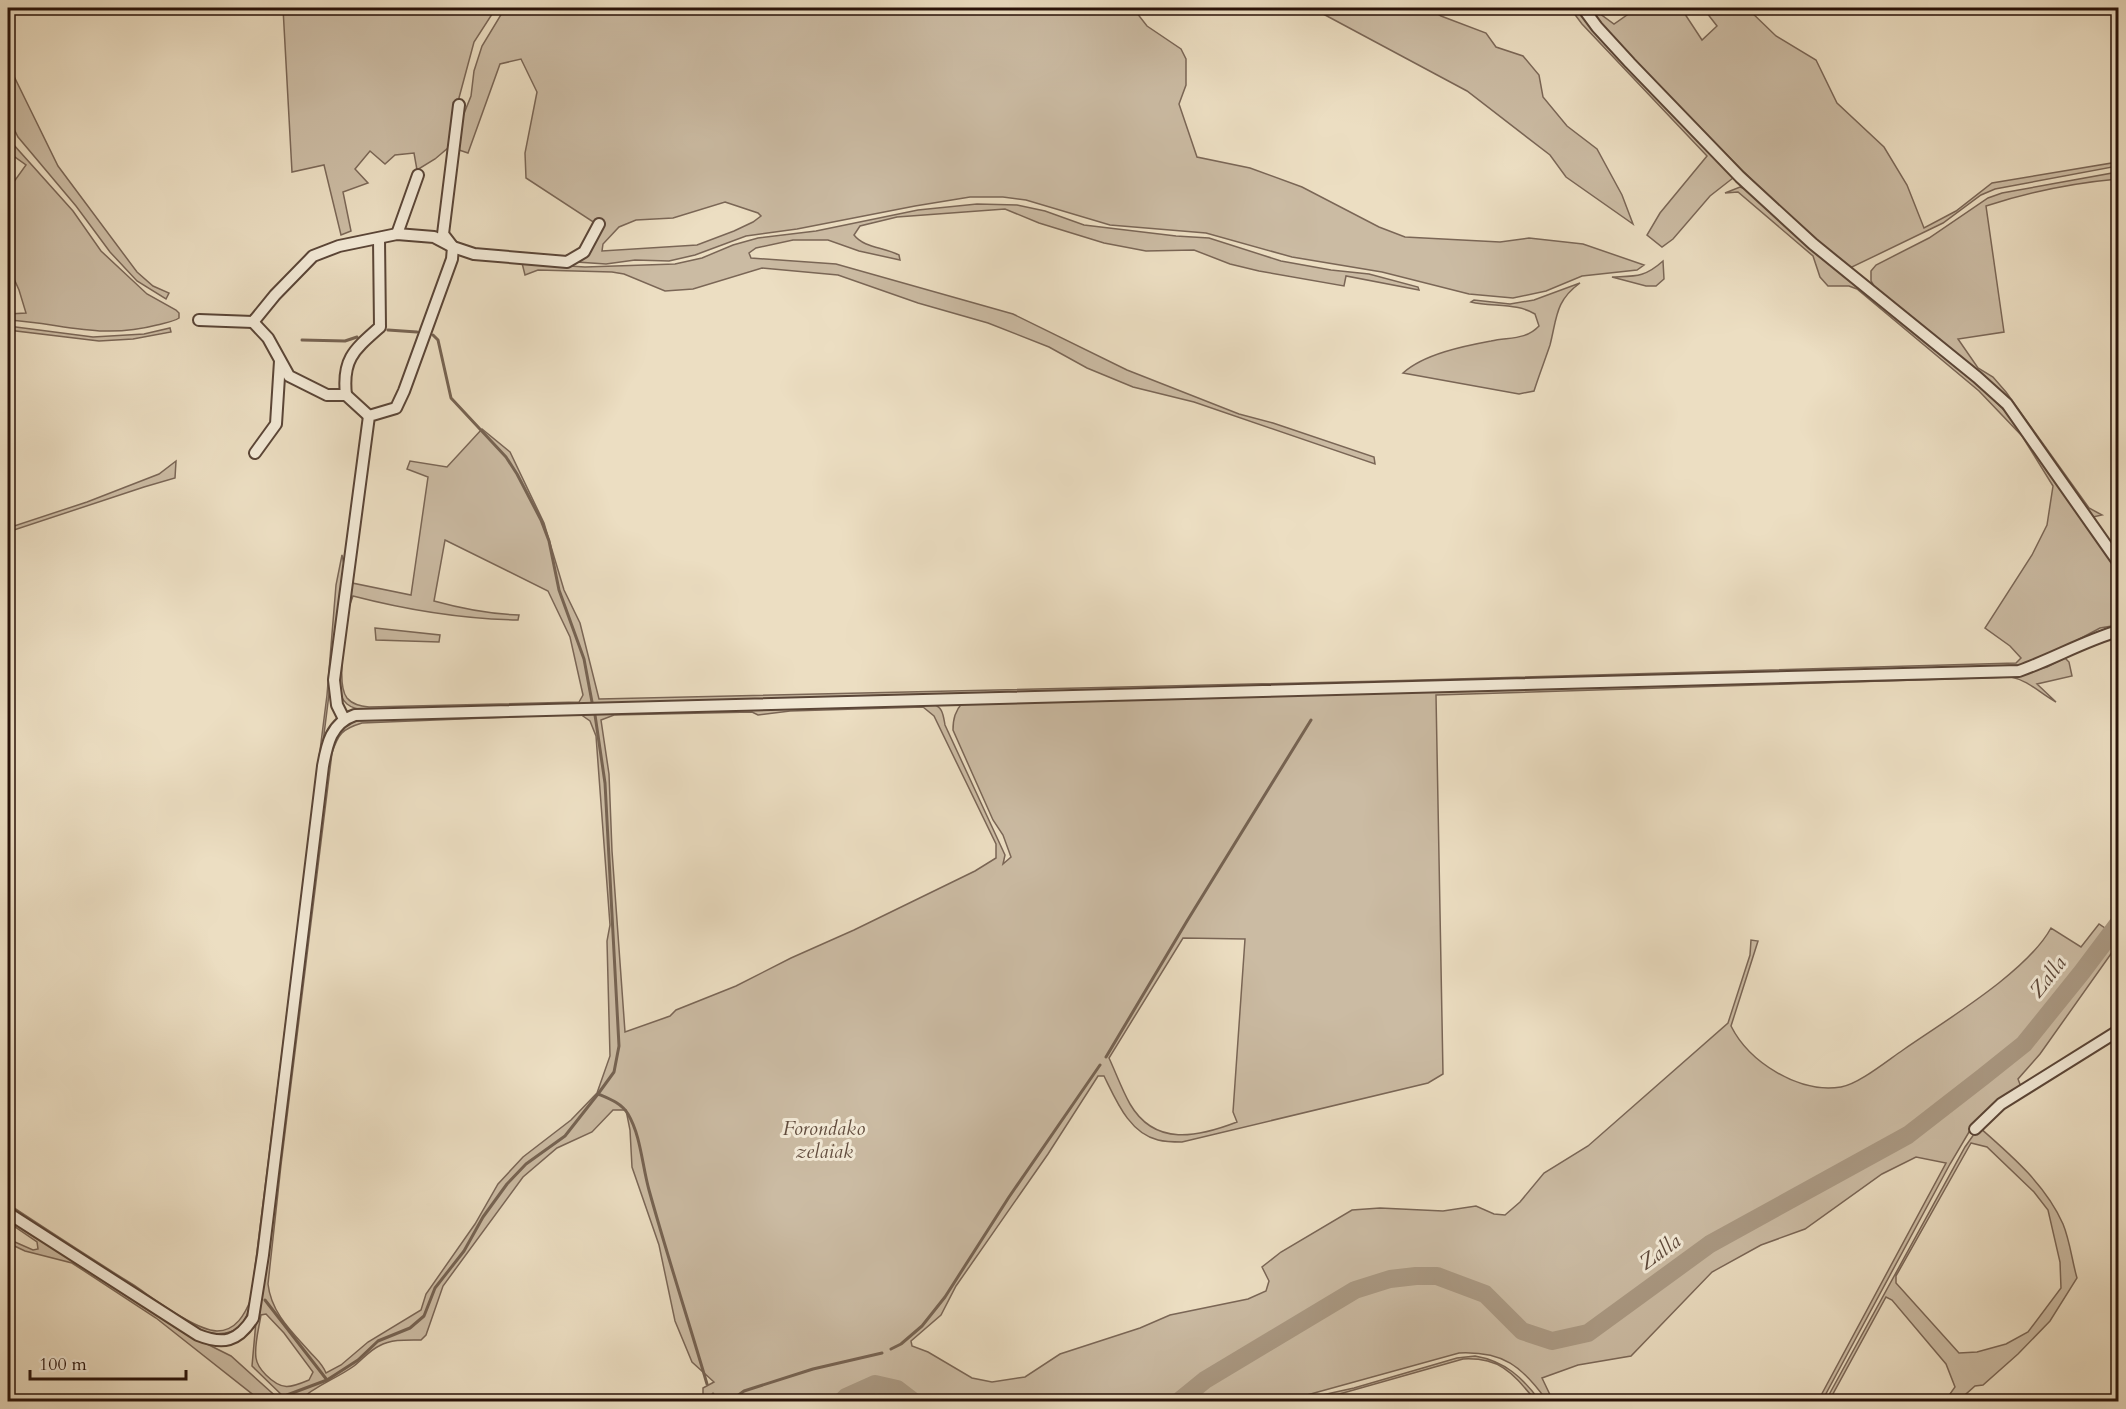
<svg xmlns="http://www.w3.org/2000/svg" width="2126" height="1409" viewBox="0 0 2126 1409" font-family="Cardo,serif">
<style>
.green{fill:#cbbba3;stroke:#7a6656;stroke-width:1.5;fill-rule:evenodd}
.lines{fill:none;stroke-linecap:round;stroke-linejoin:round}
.stream{stroke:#766352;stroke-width:3}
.river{stroke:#aa9983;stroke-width:18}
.minor-casing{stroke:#5a4537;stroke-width:14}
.minor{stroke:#f3ead7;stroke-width:10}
.labels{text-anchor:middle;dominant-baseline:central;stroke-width:6;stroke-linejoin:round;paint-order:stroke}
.park-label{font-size:20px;font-style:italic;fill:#624d3f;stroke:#f3ead7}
.water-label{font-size:21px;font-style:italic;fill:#5d483a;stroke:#f3ead7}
</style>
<rect width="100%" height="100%" fill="#ecdec2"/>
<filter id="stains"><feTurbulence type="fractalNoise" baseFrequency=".00333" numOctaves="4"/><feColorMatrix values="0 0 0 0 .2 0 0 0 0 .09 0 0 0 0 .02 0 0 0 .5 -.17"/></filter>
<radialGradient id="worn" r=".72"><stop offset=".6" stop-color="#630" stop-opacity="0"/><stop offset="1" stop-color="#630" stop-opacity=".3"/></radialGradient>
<!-- green -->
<g class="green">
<path d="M 283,8 L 496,8 L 474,42 L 456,109 L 449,147 L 435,159 L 417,170 L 414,153 L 395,155 L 385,164 L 370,151 L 355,169 L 368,183 L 343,192 L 351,231 L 341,235 L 324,165 L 292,172 Z"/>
<path d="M 505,8 L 1133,8 L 1147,26 L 1181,49 L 1186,59 L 1186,85 L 1179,104 L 1197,157 L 1250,168 L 1302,187 L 1379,227 L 1405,237 L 1500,242 L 1529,238 L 1583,244 L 1644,265 L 1637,270 L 1582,276 L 1546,291 L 1513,298 L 1469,294 L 1382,272 L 1292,257 L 1206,233 L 1110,225 L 1026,200 L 1003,197 L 970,197 L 915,206 L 797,229 L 746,236 L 695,255 L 669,261 L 635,260 L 606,264 L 577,262 L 595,223 L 526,178 L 525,153 L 537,92 L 521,59 L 500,64 L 468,153 L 456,149 L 459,126 L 471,96 L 474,71 L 482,46 ZM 725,202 L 758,213 L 761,216 L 753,222 L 734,231 L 697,245 L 602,251 L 603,244 L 619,227 L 636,220 L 673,218 Z"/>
<path d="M 1312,8 L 1428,8 L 1441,16 L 1486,33 L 1496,47 L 1523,56 L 1539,75 L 1543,97 L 1567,126 L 1597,149 L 1622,195 L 1633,224 L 1566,177 L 1550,155 L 1467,91 Z"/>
<path d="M 1570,8 L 1577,8 L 1592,27 L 1733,175 L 1733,178 L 1710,196 L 1673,239 L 1662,247 L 1647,235 L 1660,213 L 1707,156 L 1582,24 Z"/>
<path d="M 1587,8 L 1592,8 L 1614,24 L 1637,8 L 1681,8 L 1702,40 L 1717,26 L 1703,8 L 1747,8 L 1776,36 L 1816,60 L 1837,103 L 1884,147 L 1907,185 L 1924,228 L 1956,211 L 1992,183 L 2118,162 L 2118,166 L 1995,189 L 1981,195 L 1943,223 L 1850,268 C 1806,237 1768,196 1729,157 C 1681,108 1632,59 1587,8 Z"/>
<path d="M 8,64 L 58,166 L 137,272 L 153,286 L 169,293 L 166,299 L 137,281 L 110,252 L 76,206 L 18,137 L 8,117 Z"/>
<path d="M 8,134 L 13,144 L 73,211 L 101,251 L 147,294 L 176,310 L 179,313 L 179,318 C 173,322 164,323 157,325 C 100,340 62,323 8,320 L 8,314 L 26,313 L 19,290 L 10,270 L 8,268 L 8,190 L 26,165 L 8,152 Z"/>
<path d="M 2118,172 L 2118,179 C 2073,183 2029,192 1986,206 L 2004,332 L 1958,339 L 1978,368 L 1993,377 L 2006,392 L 2089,508 L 2102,515 L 2093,517 L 2026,423 L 1877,291 L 1871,281 L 1871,271 L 1876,265 L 1929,238 L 1988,198 L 2002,193 Z"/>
<path d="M 1740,187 L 1748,190 L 1788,229 L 1839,272 L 1979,385 L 2012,418 L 2118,571 L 2118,625 L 2100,628 L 2057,651 L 2021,665 L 1997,666 L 366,710 C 349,709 342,703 337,686 L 352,583 L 411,595 L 428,477 L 407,469 L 410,461 L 447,467 L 482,429 L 510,452 L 544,523 L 564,590 L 580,623 L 599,699 L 1385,681 L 2016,663 L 2021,658 L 2010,646 L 1985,628 L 2032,555 L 2047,525 L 2053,486 L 2022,436 L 1979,391 L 1857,289 L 1849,286 L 1828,286 L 1820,277 L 1813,256 L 1738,192 L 1725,193 ZM 445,540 L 548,591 L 570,637 L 583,695 L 579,702 L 369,707 C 361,706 353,705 347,698 C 335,683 347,628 349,607 L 353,596 C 407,610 462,619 518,620 L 519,615 C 489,614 463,609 434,601 Z"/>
<path d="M 977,204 L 1017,205 L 1045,211 L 1084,225 L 1176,236 L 1209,238 L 1281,261 L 1331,270 L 1369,274 L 1418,287 L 1419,290 L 1346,276 L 1344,286 L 1259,271 L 1230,264 L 1194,250 L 1146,251 L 1104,243 L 1039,223 L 1005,209 L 897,217 L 860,226 L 854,235 C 864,248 884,247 899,255 L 900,260 L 859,251 L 828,240 L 793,240 L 756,248 L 749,253 L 751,258 L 836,264 L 1013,314 L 1127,370 L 1239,414 L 1273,423 L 1374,457 L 1375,464 L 1194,402 L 1133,387 L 1087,368 L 1049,347 L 988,323 L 918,303 L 838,275 L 762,268 L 693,289 L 665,291 L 624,274 L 612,272 L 538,270 L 525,275 L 522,263 L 585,267 L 675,264 L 702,258 L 733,245 L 758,238 L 816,231 L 918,210 Z"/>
<path d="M 1663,261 L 1664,279 L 1656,286 L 1646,286 L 1612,277 C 1635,276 1644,278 1663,261 Z"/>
<path d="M 1580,283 C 1555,301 1557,318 1550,345 C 1545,360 1539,375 1534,391 L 1519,394 L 1403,373 C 1424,354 1464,346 1491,341 C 1510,337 1526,340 1539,326 L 1535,314 C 1518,303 1491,307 1471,302 L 1474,300 L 1510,304 L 1534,300 Z"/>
<path d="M 8,326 L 93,337 L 144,334 L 170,328 L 171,332 L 133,339 L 99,341 L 8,330 Z"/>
<path d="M 176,461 L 175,478 L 144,487 L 8,532 L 8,528 L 87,502 L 159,474 Z"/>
<path d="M 342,555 L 344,564 L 343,582 L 255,1288 C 246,1325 240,1341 198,1331 L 8,1210 L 8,1204 C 49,1231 90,1258 132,1284 C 152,1297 194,1330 217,1331 C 236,1331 245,1314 251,1299 L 327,695 L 336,585 Z"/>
<path d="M 375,628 L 440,635 L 439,642 L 376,640 Z"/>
<path d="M 2065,658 L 2069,662 L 2072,676 L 2037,684 L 2056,702 C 2041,694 2028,680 2011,677 L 1436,695 L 1443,1074 L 1428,1083 L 1182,1142 C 1175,1142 1166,1142 1158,1140 C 1129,1133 1116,1100 1104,1076 L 1098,1076 L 1048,1154 L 956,1286 L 941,1315 L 911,1341 L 912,1346 L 928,1352 L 972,1378 L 992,1382 L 1025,1377 L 1060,1354 L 1140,1328 L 1170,1315 L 1248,1299 L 1266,1291 L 1269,1281 L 1262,1267 L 1281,1252 L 1352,1210 L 1380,1208 L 1443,1211 L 1476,1206 L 1494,1214 L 1505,1215 L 1520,1202 L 1544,1173 L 1588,1146 L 1728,1023 L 1750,955 L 1751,940 L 1758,941 L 1731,1026 C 1749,1062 1799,1094 1841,1087 C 1859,1084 1888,1060 1903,1050 C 1946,1020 2027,972 2051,928 L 2081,947 L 2099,924 L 2118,937 L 2118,944 L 2040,1054 L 2018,1079 L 2021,1087 L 1990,1108 L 1969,1132 L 1950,1164 L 1822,1401 L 1818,1401 L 1946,1163 L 1916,1157 L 1882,1174 L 1805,1229 L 1761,1245 L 1712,1272 L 1631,1356 L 1578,1365 L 1542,1378 L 1553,1401 L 1547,1401 C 1522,1366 1503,1351 1459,1353 L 1307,1395 L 1267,1401 L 703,1402 L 703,1388 L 714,1382 L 692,1362 L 675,1321 L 659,1245 L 632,1167 L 630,1130 L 626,1110 L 613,1110 L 592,1132 L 557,1148 L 523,1177 L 443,1286 L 426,1335 L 421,1340 C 407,1340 392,1339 379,1346 C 370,1350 362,1360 354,1366 C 336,1379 314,1386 299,1401 L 288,1401 L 252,1366 L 256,1321 L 331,746 C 340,729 344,725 363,718 L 931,703 C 943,707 943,714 945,725 L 1005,855 L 1003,864 L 1011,857 L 1003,835 L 993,820 L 953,730 C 953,719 955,711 963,702 L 2019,675 L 2047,667 ZM 923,707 L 934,716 L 996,844 L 996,858 L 975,871 L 854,930 L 791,958 L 736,986 L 676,1010 L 670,1016 L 625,1032 L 612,851 L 609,774 L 601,720 L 614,715 L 752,712 L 758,715 L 790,711 ZM 580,714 L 590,721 L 596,736 L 610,925 L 607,941 L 610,1056 L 597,1093 L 571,1120 L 523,1157 L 498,1184 L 475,1224 L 426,1294 L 421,1310 L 368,1342 L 341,1365 L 326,1373 C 322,1363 316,1359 309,1351 C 291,1331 271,1312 268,1284 L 281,1165 L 332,753 C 338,734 342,729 362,723 ZM 1183,938 L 1245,939 L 1233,1112 L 1237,1122 C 1198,1137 1155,1147 1130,1104 C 1122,1090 1116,1073 1109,1058 ZM 266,1314 L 284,1333 L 313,1372 L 309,1380 C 290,1388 282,1391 266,1375 C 261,1370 257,1365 256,1358 C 254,1345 259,1328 261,1315 Z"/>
<path d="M 1979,1127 C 2011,1155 2046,1185 2063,1224 C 2070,1241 2072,1261 2077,1278 L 2050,1321 L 2018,1354 L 1983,1385 L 1975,1386 L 1965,1395 L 1964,1401 L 1945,1401 L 1955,1387 L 1946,1364 L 1892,1300 L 1886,1297 L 1829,1401 L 1825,1402 L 1965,1147 ZM 1971,1143 L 1987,1147 L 2034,1192 L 2048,1210 L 2060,1262 L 2061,1288 L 2028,1332 L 2006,1344 L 1977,1352 L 1959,1353 L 1896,1283 L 1896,1276 Z"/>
<path d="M 8,1218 L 181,1331 L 231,1356 L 281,1401 L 261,1401 L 156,1318 L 72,1263 L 25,1251 L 8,1243 L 8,1239 L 33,1250 L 38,1249 L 37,1242 L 8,1222 Z"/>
<path d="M 1475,1356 C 1505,1361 1523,1378 1540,1401 L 1536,1401 C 1513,1374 1501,1357 1463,1359 L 1336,1395 L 1307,1401 L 1295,1401 L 1354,1388 L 1457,1358 Z"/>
</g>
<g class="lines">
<!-- stream -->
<g class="stream">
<path d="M 388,330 L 417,332"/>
<path d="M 433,335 L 438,340 L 451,398 L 506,457 L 517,474 L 541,520 L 549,541 L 559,590 L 584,659 L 592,702"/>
<path d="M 302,340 L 345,341 L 357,337"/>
<path d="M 595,715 L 605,783 L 619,1046 L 614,1072 L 598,1094 C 610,1099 621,1103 628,1114 C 641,1136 642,1165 649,1190 C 667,1255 688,1319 707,1384"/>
<path d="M 1106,1057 L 1187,921 L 1311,720"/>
<path d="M 265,1300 L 327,1380"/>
<path d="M 891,1349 L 901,1344 L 922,1326 L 945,1297 L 1009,1197 L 1100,1065"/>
<path d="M 713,1394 L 715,1402"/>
<path d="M 287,1395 L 327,1380 L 358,1360 L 378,1341 L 410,1328 L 424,1316 L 435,1288 L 464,1251 L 483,1217 L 507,1184 L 526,1164 L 565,1136 L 598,1094"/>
<path d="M 729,1402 L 744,1391 L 813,1369 L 882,1353"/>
</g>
<!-- river -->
<g class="river">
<path d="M 841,1402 L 846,1397 L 875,1384 L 897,1389 L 914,1402"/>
<path d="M 1178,1402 L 1205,1380 L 1355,1290 L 1390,1279 L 1416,1276 L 1437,1276 L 1485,1294 L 1522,1331 L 1552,1341 L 1588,1333 L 1710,1244 L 1908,1135 L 1984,1076 L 2024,1044 L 2082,972 L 2118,924"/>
</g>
<!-- minor casing -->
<g class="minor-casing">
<g id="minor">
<path d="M 1583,8 L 1597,27 L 1630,63 L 1740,177 L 1813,244 L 1977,377 L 2007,404 L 2118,562"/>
<path d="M 397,234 L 418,175"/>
<path d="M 199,320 L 253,322 L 275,295 L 313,256 L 339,246 L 397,234 L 434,237 L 453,247 L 474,254 L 567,262 L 584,252 L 599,224"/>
<path d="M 253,322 L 268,338 L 289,376 L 327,395 L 346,395 L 369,416"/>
<path d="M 346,395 C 342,359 354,350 380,327 L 379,239"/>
<path d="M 255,453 L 276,424 L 280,361"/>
<path d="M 344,719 L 337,705 L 334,680 L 369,416 L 396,408 L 404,391 L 452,259 L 453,247 L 443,234 L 459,105"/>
<path d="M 1975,1129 L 2001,1104 L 2118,1031"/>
<path d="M 8,1213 L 198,1335 C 223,1345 238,1342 253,1318 L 263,1255 L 323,766 C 327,744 331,723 355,715 L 2019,671 C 2053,659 2084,641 2118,631"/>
</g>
</g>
<!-- minor -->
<use href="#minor" class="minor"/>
</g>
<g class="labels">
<!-- park labels -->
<g class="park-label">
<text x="824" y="1128">Forondako<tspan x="824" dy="23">zelaiak</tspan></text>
</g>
<!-- water labels -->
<g class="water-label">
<text transform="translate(2048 977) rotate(-52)">Zalla</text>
<text transform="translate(1660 1252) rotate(-36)">Zalla</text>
</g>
</g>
<!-- margin -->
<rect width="2126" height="1409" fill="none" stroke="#ecdec2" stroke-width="30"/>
<rect x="9" y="9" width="2108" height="1391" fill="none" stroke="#291209" stroke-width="3"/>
<rect x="15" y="15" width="2096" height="1379" fill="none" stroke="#291209" stroke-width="1.5"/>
<!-- scale -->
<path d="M30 1370v9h156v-9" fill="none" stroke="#291209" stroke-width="3"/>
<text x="39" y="1370" font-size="18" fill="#291209" stroke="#f3ead7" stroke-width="4.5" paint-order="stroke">100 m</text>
<rect width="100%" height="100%" filter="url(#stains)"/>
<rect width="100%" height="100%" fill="url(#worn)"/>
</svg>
